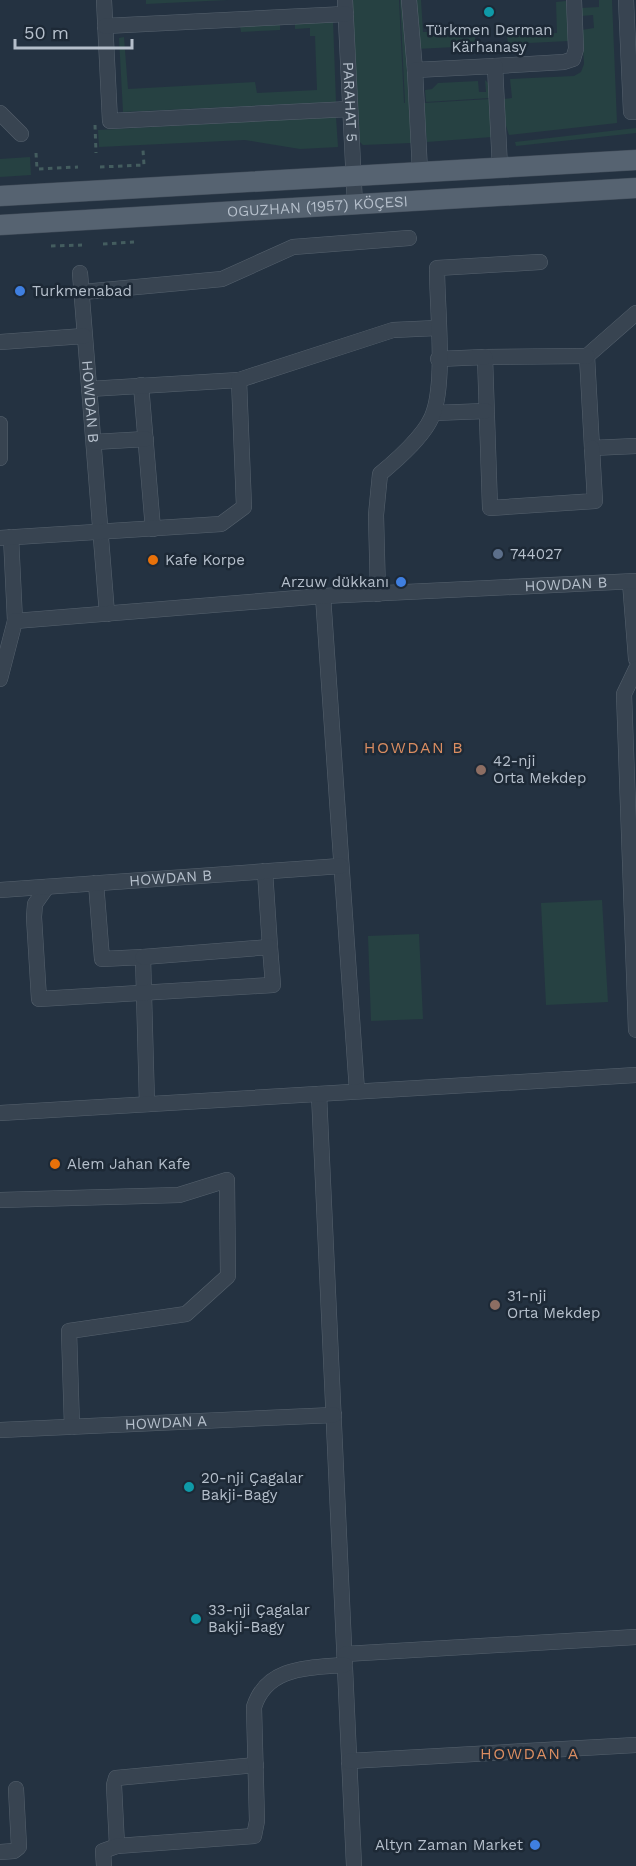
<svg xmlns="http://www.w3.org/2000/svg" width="636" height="1866" viewBox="0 0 636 1866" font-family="'Work Sans',sans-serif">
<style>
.green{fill:#264142}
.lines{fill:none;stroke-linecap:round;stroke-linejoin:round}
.minor-casing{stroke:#56626e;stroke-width:16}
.major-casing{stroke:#424d5a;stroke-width:21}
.path{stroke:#445d5f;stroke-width:3;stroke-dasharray:4.5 4.5;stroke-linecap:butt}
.minor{stroke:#384451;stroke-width:15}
.major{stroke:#566371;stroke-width:20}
.culture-dot{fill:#0f9aa8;stroke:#1d2936;stroke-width:2}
.shop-dot{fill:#3f7fe0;stroke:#1d2936;stroke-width:2}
.service-dot{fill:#5c6f8a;stroke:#1d2936;stroke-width:2}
.food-dot{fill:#e8710a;stroke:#1d2936;stroke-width:2}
.education-dot{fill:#8d6e63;stroke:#1d2936;stroke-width:2}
.labels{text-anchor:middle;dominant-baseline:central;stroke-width:5;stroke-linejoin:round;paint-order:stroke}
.poi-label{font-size:15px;fill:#b5bfcb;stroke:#1d2936;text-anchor:start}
.street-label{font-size:15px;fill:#b5bfcb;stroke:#1d2936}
.neighbourhood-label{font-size:16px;letter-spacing:1.5px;fill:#da8d61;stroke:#1d2936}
</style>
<rect width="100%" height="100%" fill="#243241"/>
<!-- green -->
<g class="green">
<path d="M 146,0 L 228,0 L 146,4 Z"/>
<path d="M 352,0 L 399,0 L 404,103 L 411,103 L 411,143 L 363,145 L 360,142 Z"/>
<path d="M 400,0 L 404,0 L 410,103 L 405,103 Z"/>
<path d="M 413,0 L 421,0 L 423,32 L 460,31 L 461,38 L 475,37 L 476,46 L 416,49 Z"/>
<path d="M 599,0 L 612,0 L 617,123 L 509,135 L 505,123 L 504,99 L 512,98 L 510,79 L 574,76 L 581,72 L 584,64 L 582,30 L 594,28 L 593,15 L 581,16 L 581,8 L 599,7 Z"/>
<path d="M 566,1 L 569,41 L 508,44 L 507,35 L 557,33 L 556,2 Z"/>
<path d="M 333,21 L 336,102 L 123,112 L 119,38 L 124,37 L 128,89 L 255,82 L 257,93 L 317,90 L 315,36 L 310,36 L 310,28 L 295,29 L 295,23 Z"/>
<path d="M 280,23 L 280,30 L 241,32 L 240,26 Z"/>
<path d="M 485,80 L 489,84 L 490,98 L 426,102 L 425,90 L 432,89 L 438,83 L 478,81 L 479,92 L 486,92 Z"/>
<path d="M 490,99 L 492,137 L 427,142 L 423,103 Z"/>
<path d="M 336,117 L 338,147 L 300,149 L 245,140 L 99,147 L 98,130 Z"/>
<path d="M 636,128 L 636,133 L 516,146 L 515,142 Z"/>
<path d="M 30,157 L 31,175 L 0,177 L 0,159 Z"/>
<path d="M 602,900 L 608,1002 L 546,1005 L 541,903 Z"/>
<path d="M 419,934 L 423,1019 L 371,1021 L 368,936 Z"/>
</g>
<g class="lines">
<!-- minor casing -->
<g class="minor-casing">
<g id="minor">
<path d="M 104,0 L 110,121 L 350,109"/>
<path id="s1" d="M 345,0 L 355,205"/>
<path d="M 409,0 L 415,70"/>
<path d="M 626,0 L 631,112 L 636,112"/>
<path d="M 105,26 L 346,14"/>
<path d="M 495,66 L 564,62 L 573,59 L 576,49 L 574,0"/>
<path d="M 0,113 L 21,134"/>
<path d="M 420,172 L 415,70 L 495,66 L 500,168"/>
<path id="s2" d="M 80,273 L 107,614"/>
<path d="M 83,292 L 222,279 L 293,247 L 409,238"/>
<path d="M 636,313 L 587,356 L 592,448 L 636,446"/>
<path d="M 0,342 L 84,336"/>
<path d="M 587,356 L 485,357 L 490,508 L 595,501 L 592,448"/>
<path d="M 438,359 L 485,357"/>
<path d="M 141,385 L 153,529"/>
<path d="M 89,389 L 239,380"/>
<path d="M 434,413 L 486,411"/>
<path d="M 0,424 L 0,458"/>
<path d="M 94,442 L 146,439"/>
<path d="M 11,537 L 15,621"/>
<path d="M 0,538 L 221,524 L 244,507 L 239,380 L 393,330 L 437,328"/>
<path d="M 630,582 L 636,659"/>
<path d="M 378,594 L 376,515 L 380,474 C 398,459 428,433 434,411 C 445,377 437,306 437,268 L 540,262"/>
<path d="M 323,596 L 357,1091"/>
<path d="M 636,669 L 624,694 L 636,1030"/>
<path id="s3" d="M 0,679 L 15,621 L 323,596 L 636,581"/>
<path d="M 265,871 L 270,947"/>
<path d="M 96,883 L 102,959 L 143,957 L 147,1104"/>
<path d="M 47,887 L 35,904 L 34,917 L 39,999 L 273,985 L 270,947 L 143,957"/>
<path id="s4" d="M 0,890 L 341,866"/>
<path d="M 319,1094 L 354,1866"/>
<path d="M 0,1113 L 636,1075"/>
<path d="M 0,1200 L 179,1195 L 227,1180 L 228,1276 L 186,1314 L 69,1331 L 72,1427"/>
<path id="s5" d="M 0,1430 L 334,1415"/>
<path d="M 345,1654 L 636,1637"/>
<path d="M 349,1761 L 636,1745"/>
<path d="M 117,1846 L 114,1785 L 116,1778 L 256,1765"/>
<path d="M 0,1852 L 14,1851 L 19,1847 L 16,1789"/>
<path d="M 104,1866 L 103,1851 L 117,1846 L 254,1836 L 257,1821 L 254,1707 C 267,1666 309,1668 345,1665"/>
</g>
</g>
<!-- major casing -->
<g class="major-casing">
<g id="major">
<path d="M 0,196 L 636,160"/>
<path id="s6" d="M 0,225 L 636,188"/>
</g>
</g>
<!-- path -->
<g class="path">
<path d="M 95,125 L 96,153"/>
<path d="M 36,153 L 37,169 L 78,167"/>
<path d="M 100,167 L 144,165 L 143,150"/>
<path d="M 103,244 L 134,242"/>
<path d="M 51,246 L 82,245"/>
</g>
<!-- minor -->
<use href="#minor" class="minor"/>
<!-- major -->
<use href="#major" class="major"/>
</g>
<!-- markers -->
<g class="culture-dot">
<circle cx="489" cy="12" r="6"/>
<circle cx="189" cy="1487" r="6"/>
<circle cx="196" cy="1619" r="6"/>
</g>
<g class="shop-dot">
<circle cx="20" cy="291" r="6"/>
<circle cx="401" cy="582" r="6"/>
<circle cx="535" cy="1845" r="6"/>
</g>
<circle class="service-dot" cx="498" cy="554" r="6"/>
<g class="food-dot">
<circle cx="153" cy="560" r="6"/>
<circle cx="55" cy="1164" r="6"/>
</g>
<g class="education-dot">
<circle cx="481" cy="770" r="6"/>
<circle cx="495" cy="1305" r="6"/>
</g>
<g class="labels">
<!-- poi labels -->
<g class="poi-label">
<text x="489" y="30" text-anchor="middle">Türkmen Derman<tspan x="489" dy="17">Kärhanasy</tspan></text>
<text x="32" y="291">Turkmenabad</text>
<text x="510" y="554">744027</text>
<text x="165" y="560">Kafe Korpe</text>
<text x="389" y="582" text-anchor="end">Arzuw dükkanı</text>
<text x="493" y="761">42-nji<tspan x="493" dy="17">Orta Mekdep</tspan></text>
<text x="67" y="1164">Alem Jahan Kafe</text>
<text x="507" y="1296">31-nji<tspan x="507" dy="17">Orta Mekdep</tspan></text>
<text x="201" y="1478">20-nji Çagalar<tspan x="201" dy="17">Bakji-Bagy</tspan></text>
<text x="208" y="1610">33-nji Çagalar<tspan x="208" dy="17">Bakji-Bagy</tspan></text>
<text x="523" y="1845" text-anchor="end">Altyn Zaman Market</text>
</g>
<!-- street labels -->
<g class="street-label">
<text stroke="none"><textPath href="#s1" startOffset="102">PARAHAT 5</textPath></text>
<text stroke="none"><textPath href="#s6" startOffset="318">OGUZHAN (1957) KÖÇESI</textPath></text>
<text stroke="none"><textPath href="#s2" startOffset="129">HOWDAN B</textPath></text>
<text stroke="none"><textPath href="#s3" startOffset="612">HOWDAN B</textPath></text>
<text stroke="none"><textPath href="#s4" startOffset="171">HOWDAN B</textPath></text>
<text stroke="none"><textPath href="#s5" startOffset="166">HOWDAN A</textPath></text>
</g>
<!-- neighbourhood labels -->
<g class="neighbourhood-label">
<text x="414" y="747">HOWDAN B</text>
<text x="530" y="1753">HOWDAN A</text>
</g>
</g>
<!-- scale -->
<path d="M15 39v9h117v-9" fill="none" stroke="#b5bfcb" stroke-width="3"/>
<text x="24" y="39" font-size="18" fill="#b5bfcb" stroke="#1d2936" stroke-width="4.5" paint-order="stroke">50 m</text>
</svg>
